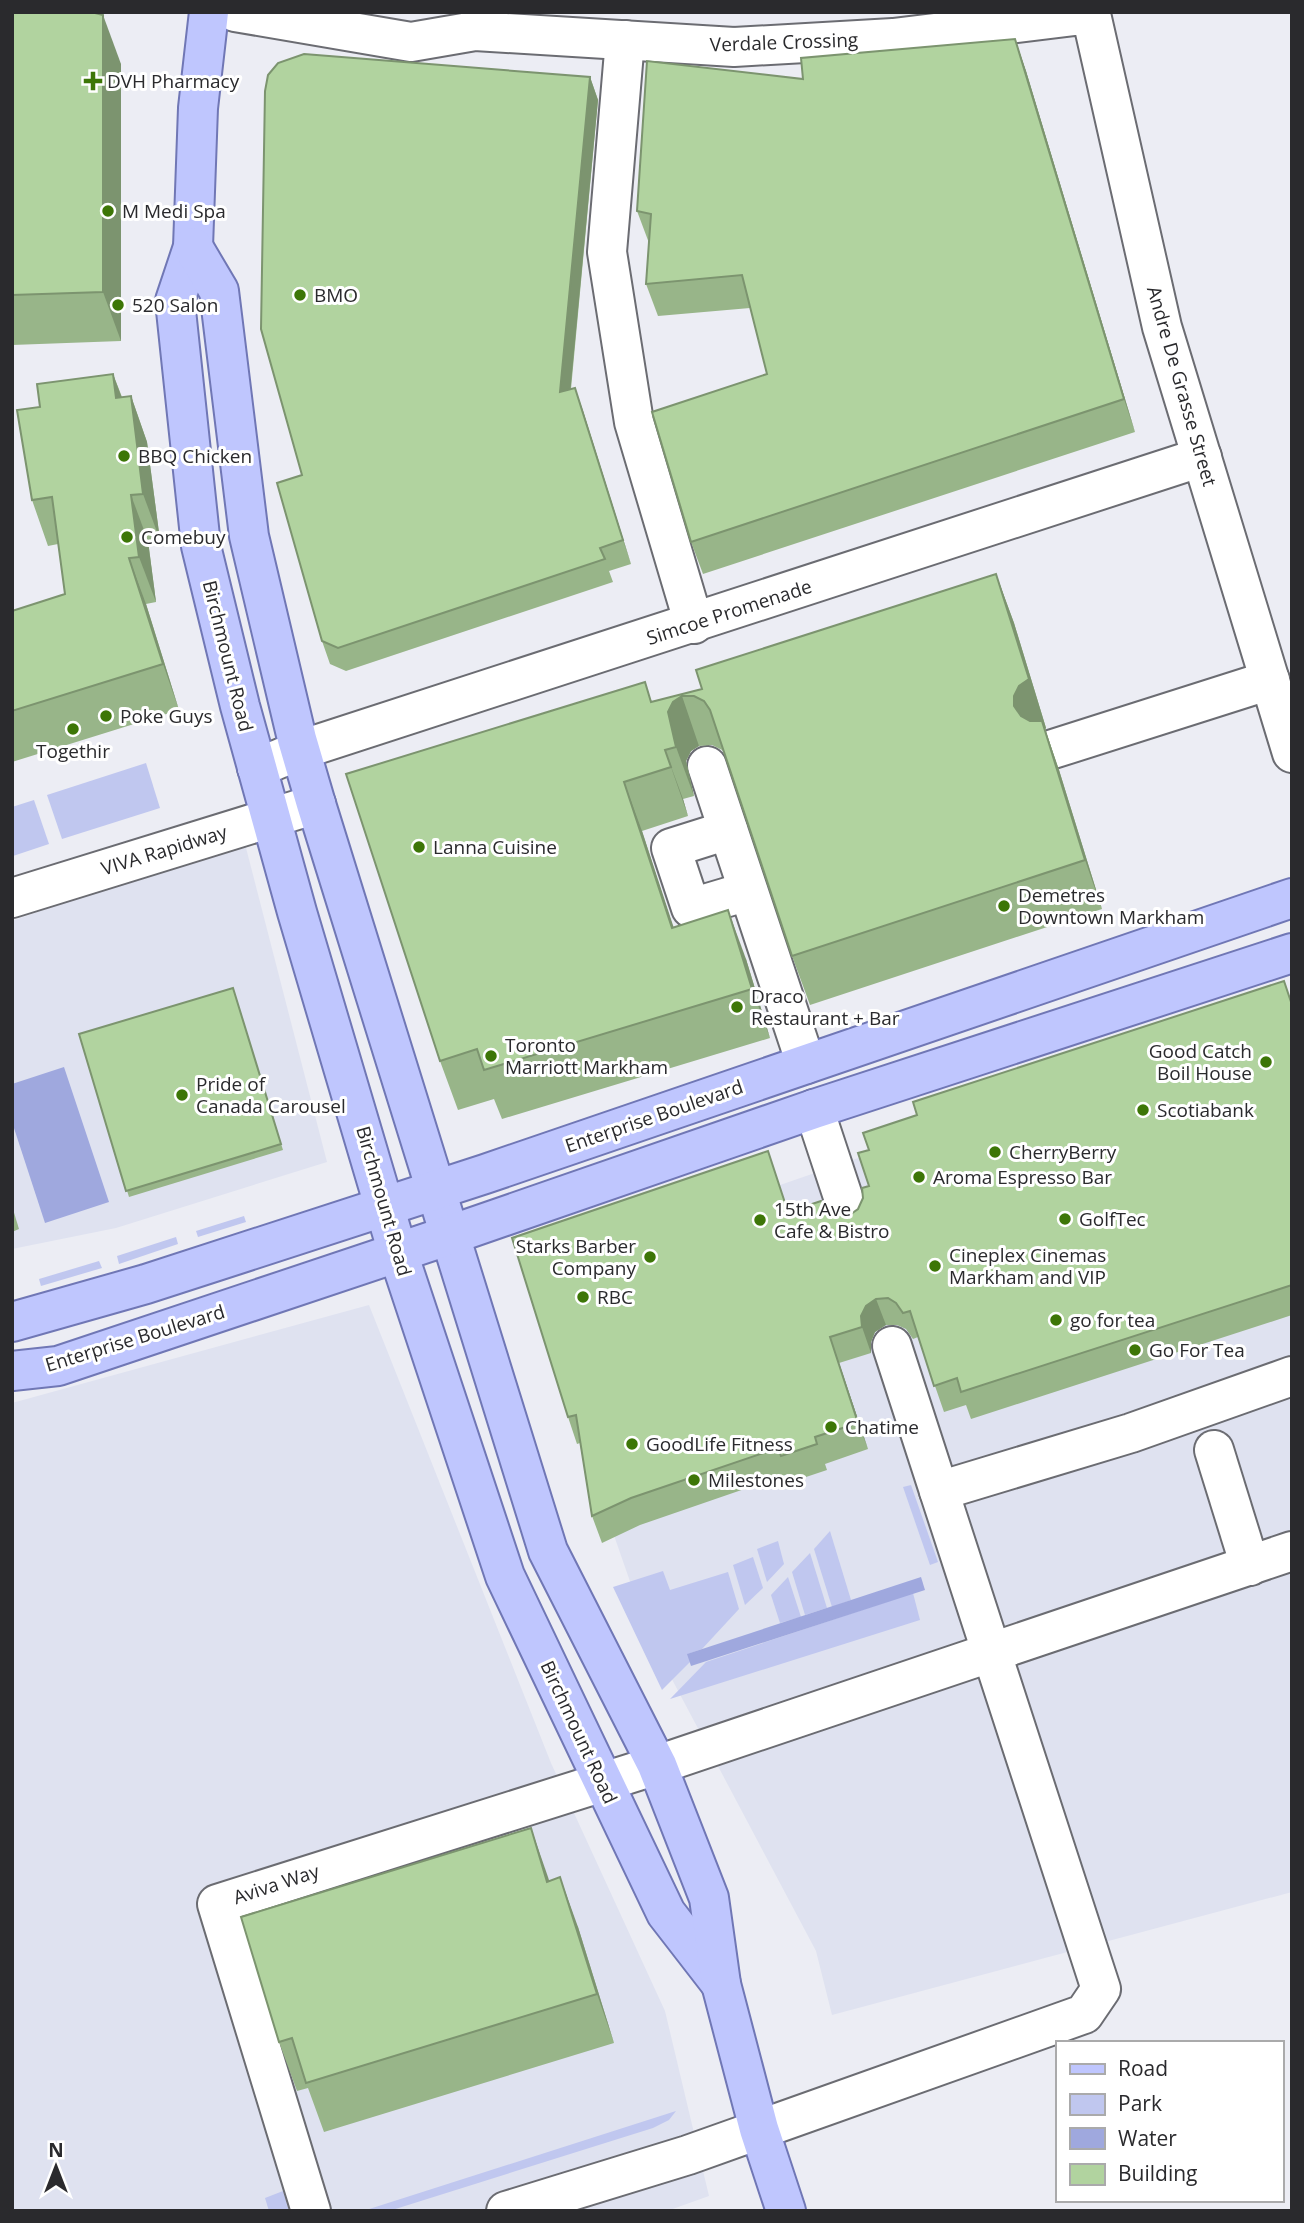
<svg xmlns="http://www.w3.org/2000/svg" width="1304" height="2223" viewBox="0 0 1304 2223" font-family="'Open Sans',sans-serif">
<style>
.built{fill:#dfe2f0}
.green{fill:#c0c7ef}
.water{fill:#9fa8de}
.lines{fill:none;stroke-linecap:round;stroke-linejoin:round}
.minor-casing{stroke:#6b6c72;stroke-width:42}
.major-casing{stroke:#7077b5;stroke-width:42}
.minor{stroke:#fff;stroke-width:38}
.major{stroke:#bfc6fe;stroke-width:38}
.wall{fill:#98b589}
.shaded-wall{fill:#7c946f}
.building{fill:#b1d39f;stroke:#7c946f;stroke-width:2}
.poi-dot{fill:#3d7607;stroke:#fff;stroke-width:2.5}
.labels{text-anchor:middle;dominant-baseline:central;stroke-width:6;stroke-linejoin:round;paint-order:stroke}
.street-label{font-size:19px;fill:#2a2a2d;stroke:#fff}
.poi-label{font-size:19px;fill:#2a2a2d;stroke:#fff;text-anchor:start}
</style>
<rect width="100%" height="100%" fill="#ecedf4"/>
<!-- built -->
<g class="built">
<path d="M 244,840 L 327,1162 L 116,1228 L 12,1249 L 12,921 Z"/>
<path d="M 1292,1008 L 1292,1892 L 832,2015 L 816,1951 L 649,1636 L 523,1274 Z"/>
<path d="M 369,1305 L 551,1763 L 665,2011 L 709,2196 L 667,2211 L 12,2211 L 12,1403 Z"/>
</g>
<!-- green -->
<g class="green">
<path d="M 146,763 L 160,808 L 62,839 L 47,795 Z"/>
<path d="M 34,800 L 49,844 L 13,856 L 12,807 Z"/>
<path d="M 244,1216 L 246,1222 L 198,1237 L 196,1231 Z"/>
<path d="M 176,1237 L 178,1244 L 119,1264 L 117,1256 Z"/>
<path d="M 99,1261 L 102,1268 L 41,1286 L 39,1279 Z"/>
<path d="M 911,1485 L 938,1562 L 930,1565 L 903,1487 Z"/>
<path d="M 830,1531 L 851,1600 L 832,1607 L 814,1549 Z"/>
<path d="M 778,1541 L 784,1564 L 767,1582 L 757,1549 Z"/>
<path d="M 810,1553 L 827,1608 L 805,1615 L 792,1572 Z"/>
<path d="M 753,1557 L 763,1588 L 745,1605 L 733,1565 Z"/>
<path d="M 663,1571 L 670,1590 L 728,1572 L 739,1609 L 702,1649 L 688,1654 L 690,1662 L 662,1690 L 613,1587 Z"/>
<path d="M 788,1577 L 801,1617 L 780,1623 L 771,1595 Z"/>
<path d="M 913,1593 L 920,1620 L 670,1699 L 706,1662 Z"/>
<path d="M 676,2111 L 669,2120 L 653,2128 L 389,2211 L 363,2211 Z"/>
<path d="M 283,2191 L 289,2211 L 269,2211 L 265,2198 Z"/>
</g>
<!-- water -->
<g class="water">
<path d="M 64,1067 L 109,1202 L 45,1223 L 12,1122 L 12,1084 Z"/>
<path d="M 921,1577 L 925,1590 L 691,1666 L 687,1654 Z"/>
</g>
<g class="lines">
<!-- minor casing -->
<g class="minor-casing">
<g id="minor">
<path d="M 235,12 L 411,42 L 475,31 L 734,47 L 893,38 L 1091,14 L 1162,327 L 1292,753"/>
<path d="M 625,40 L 607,252 L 634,422 L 694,624"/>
<path d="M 1053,749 L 1270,680"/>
<path d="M 707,766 L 806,1064"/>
<path d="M 257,768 L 300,750 L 1202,457"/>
<path d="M 728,830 L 671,848 L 691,908 L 748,891"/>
<path d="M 12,898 L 316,804"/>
<path d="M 814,1109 L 851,1221"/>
<path d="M 892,1346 L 939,1491"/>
<path d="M 1214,1450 L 1250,1566"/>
<path d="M 311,2211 L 217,1904 L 657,1765 L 1292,1551"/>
<path d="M 506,2211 L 688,2155 L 1084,2014 L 1101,1989 L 939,1491 L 1131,1433 L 1292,1376"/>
</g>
</g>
<!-- major casing -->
<g class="major-casing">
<g id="major">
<path d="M 209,12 L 198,108 L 193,247 L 175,301 L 201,546 L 240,706 L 297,912 L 398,1253 L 505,1576 L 666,1913 L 721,1984"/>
<path d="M 193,247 L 219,291 L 249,536 L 297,739 L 316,804 L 548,1551 L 657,1765 L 709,1898 L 721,1984 L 759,2129 L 786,2211"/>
<path d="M 12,1322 L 146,1284 L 485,1174 L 1292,898"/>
<path d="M 12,1371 L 58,1366 L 450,1235 L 814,1109 L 1292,953"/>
</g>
</g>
<!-- minor -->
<use href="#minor" class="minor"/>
<!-- major -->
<use href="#major" class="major"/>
</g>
<!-- wall -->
<g class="wall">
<path d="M 12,12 L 121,64 L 121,341 L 12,345 Z"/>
<path d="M 1015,39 L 1026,71 L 1135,432 L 703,574 L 691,542 L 767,374 L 750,308 L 658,316 L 646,284 L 649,243 L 637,211 L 803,79 Z"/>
<path d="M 590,77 L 598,100 L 571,389 L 575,388 L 583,411 L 631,564 L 609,571 L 613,582 L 346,671 L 330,664 L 322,641 L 302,475 Z"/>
<path d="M 113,374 L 122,397 L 131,396 L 147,442 L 160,540 L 148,541 L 156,602 L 146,604 L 179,710 L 12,762 L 12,611 L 65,594 L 58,544 L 48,546 L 32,500 L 40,407 Z"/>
<path d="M 996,574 L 1014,623 L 1046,728 L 1045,729 L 1059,770 L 1102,909 L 810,1005 L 792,956 L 725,754 L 722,750 L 712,745 L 699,746 L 691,751 L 686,761 L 694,796 L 683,799 L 688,816 L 642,831 L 673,927 L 746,959 L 770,1038 L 502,1119 L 494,1099 L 458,1110 L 440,1061 L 653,702 L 702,689 Z"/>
<path d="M 233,988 L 283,1150 L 129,1197 L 79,1034 Z"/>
<path d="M 1292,1003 L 1292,1315 L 971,1419 L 966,1405 L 944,1412 L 918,1337 L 913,1339 L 906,1329 L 897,1325 L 886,1325 L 875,1332 L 871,1342 L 871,1353 L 839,1363 L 868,1449 L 825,1464 L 827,1470 L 791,1482 L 788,1474 L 640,1525 L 602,1543 L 592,1516 L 580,1443 L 577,1444 L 568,1417 L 789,1212 L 827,1211 L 838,1216 L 848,1216 L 858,1209 L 869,1186 Z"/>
<path d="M 12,1206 L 19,1229 L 12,1232 Z"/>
<path d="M 550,1881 L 578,1927 L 614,2043 L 324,2132 L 308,2088 L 297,2091 L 279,2042 Z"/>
</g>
<!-- shaded-wall -->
<g class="shaded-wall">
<path d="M 103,15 L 121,64 L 121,341 L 103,292 Z"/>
<path d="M 1015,39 L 1026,71 L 1135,432 L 1124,399 Z"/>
<path d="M 590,77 L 598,100 L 568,415 L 560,392 Z"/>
<path d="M 113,374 L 130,420 L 116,398 Z"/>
<path d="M 575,388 L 583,411 L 631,564 L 623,540 Z"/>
<path d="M 131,396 L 147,442 L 160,540 L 143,494 Z"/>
<path d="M 131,495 L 148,541 L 156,602 L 139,557 Z"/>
<path d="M 129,558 L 146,604 L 179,710 L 163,664 Z"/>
<path d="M 996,574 L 1014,623 L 1046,728 L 1045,729 L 1059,770 L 1102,909 L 1085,860 L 1014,706 L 1014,696 Z"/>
<path d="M 682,696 L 699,746 L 691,751 L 686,761 L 694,796 L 676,747 L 668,712 L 673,702 Z"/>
<path d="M 665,750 L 683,799 L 688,816 L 671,767 Z"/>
<path d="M 624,782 L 642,831 L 690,977 L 672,928 Z"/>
<path d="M 728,910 L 746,959 L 770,1038 L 752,989 Z"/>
<path d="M 876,1299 L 886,1325 L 875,1332 L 871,1342 L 871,1353 L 862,1327 L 861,1316 L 866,1306 Z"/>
<path d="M 830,1337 L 839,1363 L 868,1449 L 858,1423 Z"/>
<path d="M 531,1828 L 548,1877 L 565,1931 L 547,1882 Z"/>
<path d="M 560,1877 L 578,1927 L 614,2043 L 597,1994 Z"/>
</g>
<!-- building -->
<g class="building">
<path d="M 12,12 L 91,12 L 103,15 L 103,292 L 12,295 Z"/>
<path d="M 1015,39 L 1124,399 L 691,542 L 652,412 L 767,374 L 742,275 L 646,284 L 651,214 L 637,211 L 647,61 L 803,79 L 801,58 Z"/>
<path d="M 304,54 L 590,77 L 560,392 L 575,388 L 623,540 L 600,548 L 605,559 L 338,648 L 322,641 L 277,483 L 302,475 L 261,329 L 265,91 L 268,75 L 278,63 Z"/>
<path d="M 113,374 L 116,398 L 131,396 L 143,494 L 131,495 L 139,557 L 129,558 L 163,664 L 12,711 L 12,611 L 65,594 L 52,497 L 32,500 L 17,410 L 40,407 L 37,384 Z"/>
<path d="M 996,574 L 1029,679 L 1019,686 L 1014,696 L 1014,706 L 1021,716 L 1030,721 L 1042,721 L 1085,860 L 792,956 L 710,710 L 704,701 L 694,696 L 682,696 L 673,702 L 668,712 L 676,747 L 665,750 L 671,767 L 624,782 L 672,928 L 728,910 L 752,989 L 484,1070 L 477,1049 L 440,1061 L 346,774 L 645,682 L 651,702 L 702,689 L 696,670 Z"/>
<path d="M 1284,981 L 1292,1005 L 1292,1285 L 961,1392 L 957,1378 L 934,1386 L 910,1311 L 903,1313 L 896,1303 L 888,1298 L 876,1299 L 866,1306 L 861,1316 L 862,1327 L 830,1337 L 858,1423 L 815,1437 L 817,1444 L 781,1456 L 778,1448 L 631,1498 L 592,1516 L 576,1415 L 568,1417 L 512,1238 L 768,1151 L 788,1212 L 821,1201 L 827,1211 L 838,1216 L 848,1216 L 858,1209 L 863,1198 L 862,1188 L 869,1186 L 858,1153 L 869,1150 L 863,1133 L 917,1115 L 913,1102 Z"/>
<path d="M 233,988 L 281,1144 L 126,1191 L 79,1034 Z"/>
<path d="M 531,1828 L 547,1882 L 560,1877 L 597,1994 L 306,2083 L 292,2038 L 279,2042 L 241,1917 Z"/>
</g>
<!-- markers -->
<g class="poi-dot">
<path d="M89.5 70.5h7v7h7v7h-7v7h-7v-7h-7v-7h7z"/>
<circle cx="108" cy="211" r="7"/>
<circle cx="300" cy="295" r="7"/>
<circle cx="118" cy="305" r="7"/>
<circle cx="124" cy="456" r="7"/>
<circle cx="127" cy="537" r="7"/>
<circle cx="106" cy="716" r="7"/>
<circle cx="73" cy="729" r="7"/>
<circle cx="419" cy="847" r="7"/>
<circle cx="1004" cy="906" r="7"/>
<circle cx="737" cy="1007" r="7"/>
<circle cx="491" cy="1056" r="7"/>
<circle cx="1266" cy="1062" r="7"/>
<circle cx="182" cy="1095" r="7"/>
<circle cx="1143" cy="1110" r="7"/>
<circle cx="995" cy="1152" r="7"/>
<circle cx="919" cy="1177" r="7"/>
<circle cx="1065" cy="1219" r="7"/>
<circle cx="760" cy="1220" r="7"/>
<circle cx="650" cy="1257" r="7"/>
<circle cx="935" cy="1266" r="7"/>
<circle cx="583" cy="1297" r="7"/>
<circle cx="1056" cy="1320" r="7"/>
<circle cx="1135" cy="1350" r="7"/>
<circle cx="831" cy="1427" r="7"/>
<circle cx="632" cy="1444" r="7"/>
<circle cx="694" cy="1480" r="7"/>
</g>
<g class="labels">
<!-- street labels -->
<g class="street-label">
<text transform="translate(784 42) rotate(-2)">Verdale Crossing</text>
<text transform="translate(1182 386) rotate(74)">Andre De Grasse Street</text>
<text transform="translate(729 612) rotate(-18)">Simcoe Promenade</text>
<text transform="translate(228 656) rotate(76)">Birchmount Road</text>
<text transform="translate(164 850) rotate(-17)">VIVA Rapidway</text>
<text transform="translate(654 1116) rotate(-19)">Enterprise Boulevard</text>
<text transform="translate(384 1201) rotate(74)">Birchmount Road</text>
<text transform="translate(135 1338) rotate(-17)">Enterprise Boulevard</text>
<text transform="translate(579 1732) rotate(65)">Birchmount Road</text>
<text transform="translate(276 1884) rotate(-18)">Aviva Way</text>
</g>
<!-- poi labels -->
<g class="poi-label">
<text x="107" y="81">DVH Pharmacy</text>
<text x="122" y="211">M Medi Spa</text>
<text x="314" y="295">BMO</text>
<text x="132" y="305">520 Salon</text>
<text x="138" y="456">BBQ Chicken</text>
<text x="141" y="537">Comebuy</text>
<text x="120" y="716">Poke Guys</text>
<text x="73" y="751" text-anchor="middle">Togethir</text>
<text x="433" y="847">Lanna Cuisine</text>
<text x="1018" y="895">Demetres<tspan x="1018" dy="22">Downtown Markham</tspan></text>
<text x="751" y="996">Draco<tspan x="751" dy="22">Restaurant + Bar</tspan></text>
<text x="505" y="1045">Toronto<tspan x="505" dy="22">Marriott Markham</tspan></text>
<text x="1252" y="1051" text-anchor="end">Good Catch<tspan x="1252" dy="22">Boil House</tspan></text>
<text x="196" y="1084">Pride of<tspan x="196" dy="22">Canada Carousel</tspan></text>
<text x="1157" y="1110">Scotiabank</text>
<text x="1009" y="1152">CherryBerry</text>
<text x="933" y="1177">Aroma Espresso Bar</text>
<text x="774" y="1209">15th Ave<tspan x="774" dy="22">Cafe &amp; Bistro</tspan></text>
<text x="1079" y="1219">GolfTec</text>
<text x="636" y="1246" text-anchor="end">Starks Barber<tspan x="636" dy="22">Company</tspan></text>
<text x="949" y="1255">Cineplex Cinemas<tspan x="949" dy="22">Markham and VIP</tspan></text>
<text x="597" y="1297">RBC</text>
<text x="1070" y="1320">go for tea</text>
<text x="1149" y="1350">Go For Tea</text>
<text x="845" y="1427">Chatime</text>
<text x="646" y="1444">GoodLife Fitness</text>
<text x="708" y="1480">Milestones</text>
</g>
</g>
<!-- border -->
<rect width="1304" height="2223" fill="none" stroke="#2a2a2d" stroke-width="28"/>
<!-- legend -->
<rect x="1056" y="2041" width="228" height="161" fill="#ffffff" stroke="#aaaaab" stroke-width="2"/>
<rect x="1070" y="2064" width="35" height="10" fill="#bfc6fe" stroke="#aaaaab" stroke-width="2"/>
<text x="1118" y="2076" font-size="21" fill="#2a2a2d">Road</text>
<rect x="1070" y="2094" width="35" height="21" fill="#c0c7ef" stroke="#aaaaab" stroke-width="2"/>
<text x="1118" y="2111" font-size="21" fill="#2a2a2d">Park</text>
<rect x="1070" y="2128" width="35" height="21" fill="#9fa8de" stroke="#aaaaab" stroke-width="2"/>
<text x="1118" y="2146" font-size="21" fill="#2a2a2d">Water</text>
<rect x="1070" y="2164" width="35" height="21" fill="#b1d39f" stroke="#aaaaab" stroke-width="2"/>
<text x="1118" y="2181" font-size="21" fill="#2a2a2d">Building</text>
<!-- north arrow -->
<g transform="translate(56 2167)" stroke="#ffffff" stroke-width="5" paint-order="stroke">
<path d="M0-5L12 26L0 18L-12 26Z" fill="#2a2a2d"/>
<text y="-10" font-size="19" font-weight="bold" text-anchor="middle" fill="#2a2a2d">N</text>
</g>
</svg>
